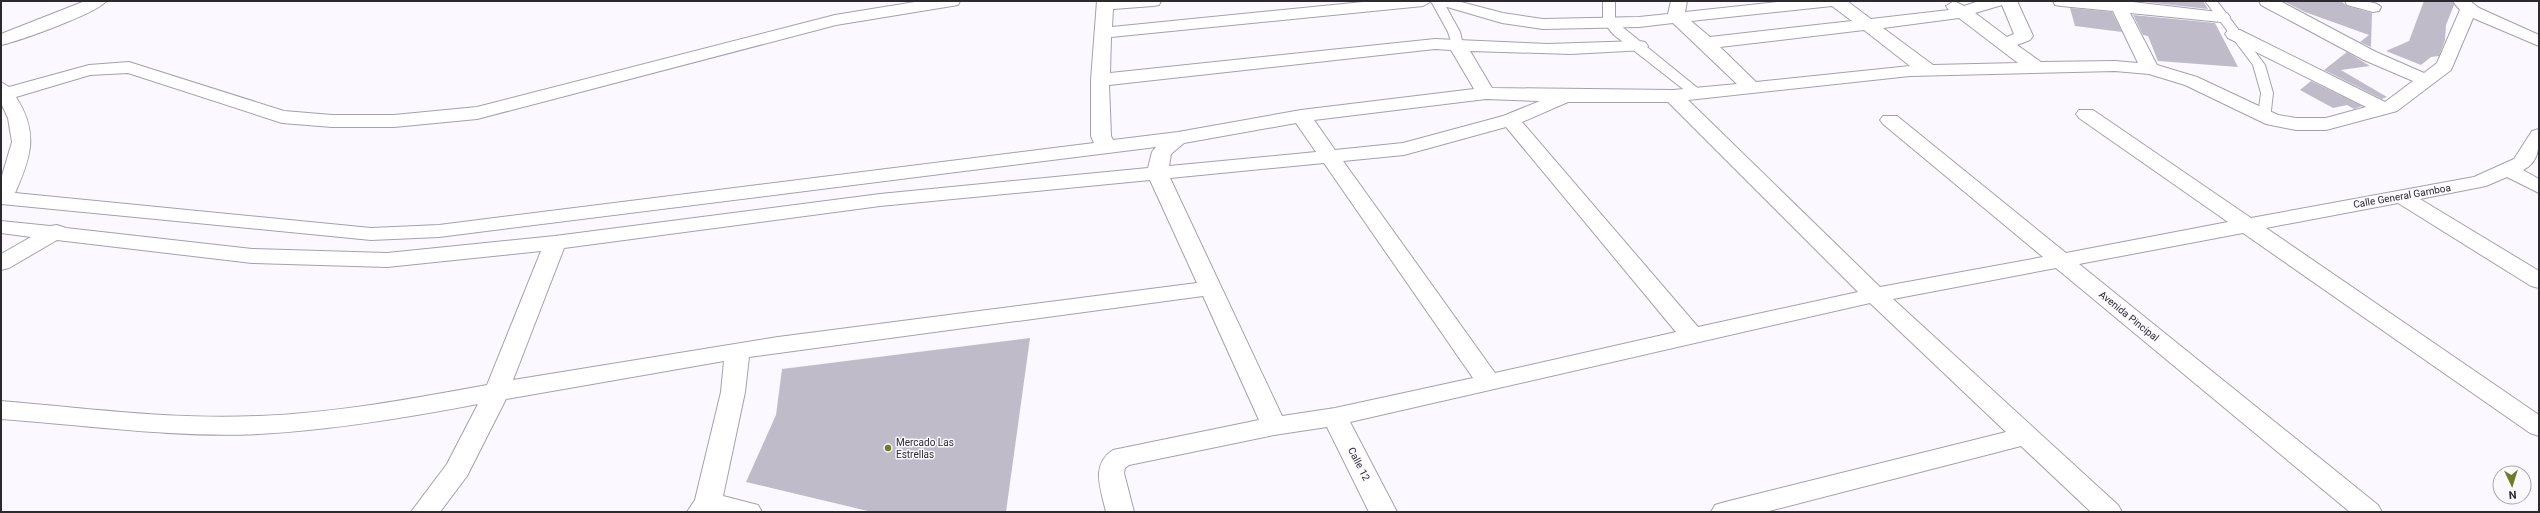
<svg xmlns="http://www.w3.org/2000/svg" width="2540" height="513" viewBox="0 0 2540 513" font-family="Roboto,sans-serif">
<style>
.building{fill:#c0bbc9}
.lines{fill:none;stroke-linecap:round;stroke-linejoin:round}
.service-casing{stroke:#a5a0ae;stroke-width:2}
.minor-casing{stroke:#a5a0ae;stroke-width:2}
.service{fill:#fff;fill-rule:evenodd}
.minor{fill:#fff;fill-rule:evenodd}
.poi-dot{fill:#6c7c2a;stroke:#fbf9ff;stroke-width:1.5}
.labels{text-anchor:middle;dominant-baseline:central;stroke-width:3;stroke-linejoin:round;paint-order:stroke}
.street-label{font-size:10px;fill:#2c2a2f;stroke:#fbf9ff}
.poi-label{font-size:10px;fill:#2c2a2f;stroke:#fbf9ff;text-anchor:start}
</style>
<rect width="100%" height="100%" fill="#fbf9ff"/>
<!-- building -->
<g class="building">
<path d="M 2137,1 L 2203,1 L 2208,9 Z"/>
<path d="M 2283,1 L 2341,1 L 2347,6 L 2372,13 L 2371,47 L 2360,42 L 2369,35 L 2305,12 Z"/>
<path d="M 2424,1 L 2453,1 L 2454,5 L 2446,25 L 2445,40 L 2439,56 L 2431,57 L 2421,65 L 2386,51 L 2409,41 Z"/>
<path d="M 2070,8 L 2112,12 L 2122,32 L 2075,26 Z"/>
<path d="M 2133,15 L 2215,23 L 2238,67 L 2158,61 L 2148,36 L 2143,35 Z"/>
<path d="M 2347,52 L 2370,66 L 2341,70 L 2387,97 L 2382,99 L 2324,70 Z"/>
<path d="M 2311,81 L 2362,106 L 2354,109 L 2347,105 L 2333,108 L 2300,90 Z"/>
<path d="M 1030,338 L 1006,512 L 872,512 L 746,482 L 776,415 L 782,369 Z"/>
</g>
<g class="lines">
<!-- service casing -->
<g class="service-casing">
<g id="service">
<path d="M 1431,1 L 1443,1 L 1460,32 L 1463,45 L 1461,48 L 1453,48 L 1448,32 Z"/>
<path d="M 1603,1 L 1615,1 L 1615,21 L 1700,90 L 1702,93 L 1700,96 L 1692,96 L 1614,35 L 1603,22 Z"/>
<path d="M 2205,1 L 2217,1 L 2265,65 L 2273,93 L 2270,119 L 2260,119 L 2258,116 L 2261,93 L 2253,65 Z"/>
</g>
</g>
<!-- minor casing -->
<g class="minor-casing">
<g id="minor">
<path d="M 85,1 L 106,1 C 98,13 19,41 1,45 L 1,34 Z"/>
<path d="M 921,1 L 960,1 L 958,5 L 952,6 L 836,25 L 477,119 L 394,127 L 332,127 L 282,123 L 128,73 L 90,75 L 16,97 C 39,133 31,157 15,193 L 371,228 L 439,225 L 1094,143 L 1091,136 L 1091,80 L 1097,1 L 1161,1 L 1159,5 L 1153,6 L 1113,9 L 1112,27 L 1373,1 L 1457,1 L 1503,13 L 1543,19 L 1639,17 L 1668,14 L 1671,1 L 1687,1 L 1685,12 L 1786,1 L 1847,1 L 1871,19 L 1949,10 L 1946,6 L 1954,1 L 1964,6 L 1979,1 L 2017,1 L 2033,36 L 2030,40 L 2017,45 L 2041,62 L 2115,61 L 2138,63 L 2113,11 L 2061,6 L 2055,5 L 2053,1 L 2124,1 L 2227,13 L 2230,17 L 2227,21 L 2221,22 L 2130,13 L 2157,65 L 2197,77 L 2278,115 L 2296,118 L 2326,118 L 2366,107 L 2228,38 L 2225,34 L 2228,30 L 2240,30 L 2385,102 L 2413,81 L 2364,60 L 2261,5 L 2259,1 L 2280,1 L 2376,52 L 2424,73 L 2437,63 L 2460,10 L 2454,3 L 2455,1 L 2470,1 L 2479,8 L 2539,35 L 2539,46 L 2473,18 L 2451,70 L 2397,111 L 2326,130 L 2296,130 L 2266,124 L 2185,85 L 2149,74 L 2115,71 L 1910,76 L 1688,100 L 1880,287 L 2043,257 L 1883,124 L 1880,120 L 1883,116 L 1897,116 L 2066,253 L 2228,222 L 2079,118 L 2076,114 L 2079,110 L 2093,110 L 2251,218 L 2474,177 L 2514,159 L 2532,131 L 2539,129 C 2539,145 2540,162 2523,170 L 2539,179 L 2539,193 L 2507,177 L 2486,186 L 2420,199 L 2539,271 L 2539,288 L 2531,286 L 2398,203 L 2266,228 L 2539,415 L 2539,436 L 2530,433 L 2243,233 L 2079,264 L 2378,505 L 2382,512 L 2350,512 L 2056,268 L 1893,299 L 2118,505 L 2122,512 L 2091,512 L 2021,446 L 1765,512 L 1711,512 L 1715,505 L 1725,502 L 2006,432 L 1870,303 L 1350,422 L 1397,512 L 1369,512 L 1327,427 L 1274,435 L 1129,465 L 1125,468 L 1124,473 L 1134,512 L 1106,512 C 1101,489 1090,465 1113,450 L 1259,420 L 1203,296 L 749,357 L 745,392 L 723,496 L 758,505 L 762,512 L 687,512 L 695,500 L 721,392 L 724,361 L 506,399 L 467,476 L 440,512 L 411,512 L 447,464 L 478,404 C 405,418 332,430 259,434 C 173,438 86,425 1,419 L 1,401 C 86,408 173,420 258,416 C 335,413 411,399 487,385 L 541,251 L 387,267 L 252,263 L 57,240 L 9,268 L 1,270 L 1,254 L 31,237 L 1,233 L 1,221 L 50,226 L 57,225 L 66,228 L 252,249 L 387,253 L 555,236 L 880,194 L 1148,168 L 1152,152 L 1156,147 L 439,237 L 371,240 L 1,204 L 1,179 L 12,142 L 8,118 L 1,103 L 1,82 L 9,87 L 89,65 L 129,62 L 284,111 L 332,115 L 394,115 L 477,107 L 835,15 ZM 1430,2 L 1502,23 L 1543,29 L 1639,27 L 1673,23 L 1737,84 L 1673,90 L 1492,88 L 1470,51 L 1571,54 L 1645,50 L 1648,46 L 1645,42 L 1639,41 L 1548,44 L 1435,39 L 1110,73 L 1111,37 L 1423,6 ZM 2002,5 L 2014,34 L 2007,37 L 1975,13 ZM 1832,6 L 1852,21 L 1710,37 L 1691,21 ZM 1959,18 L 2018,63 L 1933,65 L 1883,28 ZM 1864,30 L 1910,66 L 1756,82 L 1720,47 ZM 1435,49 L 1451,50 L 1474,89 L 1301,110 L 1178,132 L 1113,140 L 1111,136 L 1109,85 ZM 1486,99 L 1540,101 L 1503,116 L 1403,143 L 1335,150 L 1314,120 ZM 1568,102 L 1668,102 L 1858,292 L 1698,327 L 1522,122 ZM 1296,123 L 1316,152 L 1169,166 L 1171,154 L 1184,143 ZM 1506,127 L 1676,332 L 1495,373 L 1343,161 L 1404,155 ZM 1324,163 L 1473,378 L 1335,408 L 1282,416 L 1170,178 ZM 1150,180 L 1197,283 L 778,337 L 513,380 L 564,248 L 880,206 Z"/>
<path d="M 2345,1 C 2355,1 2375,0 2381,7 L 2379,11 L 2373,12 L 2347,5 Z"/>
</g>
</g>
<!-- service -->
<use href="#service" class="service"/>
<!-- minor -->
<use href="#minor" class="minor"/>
</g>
<!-- markers -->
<circle class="poi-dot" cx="888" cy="448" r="4"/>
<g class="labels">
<!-- street labels -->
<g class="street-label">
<text transform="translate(2402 196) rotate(-10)">Calle General Gamboa</text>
<text transform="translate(2129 316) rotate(39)">Avenida Pincipal</text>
<text transform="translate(1359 464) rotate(63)">Calle 12</text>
</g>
<!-- poi labels -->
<g class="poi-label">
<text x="896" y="442">Mercado Las<tspan x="896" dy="12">Estrellas</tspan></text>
</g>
</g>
<!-- border -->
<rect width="2540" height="513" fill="none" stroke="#2c2a2f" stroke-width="4"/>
<!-- north arrow -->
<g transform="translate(2512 485) rotate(176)"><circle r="19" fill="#fbf9ff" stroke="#a8a6ac"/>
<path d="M0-3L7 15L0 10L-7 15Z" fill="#6c7c2a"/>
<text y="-6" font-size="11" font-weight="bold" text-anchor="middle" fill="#2c2a2f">N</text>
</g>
</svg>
